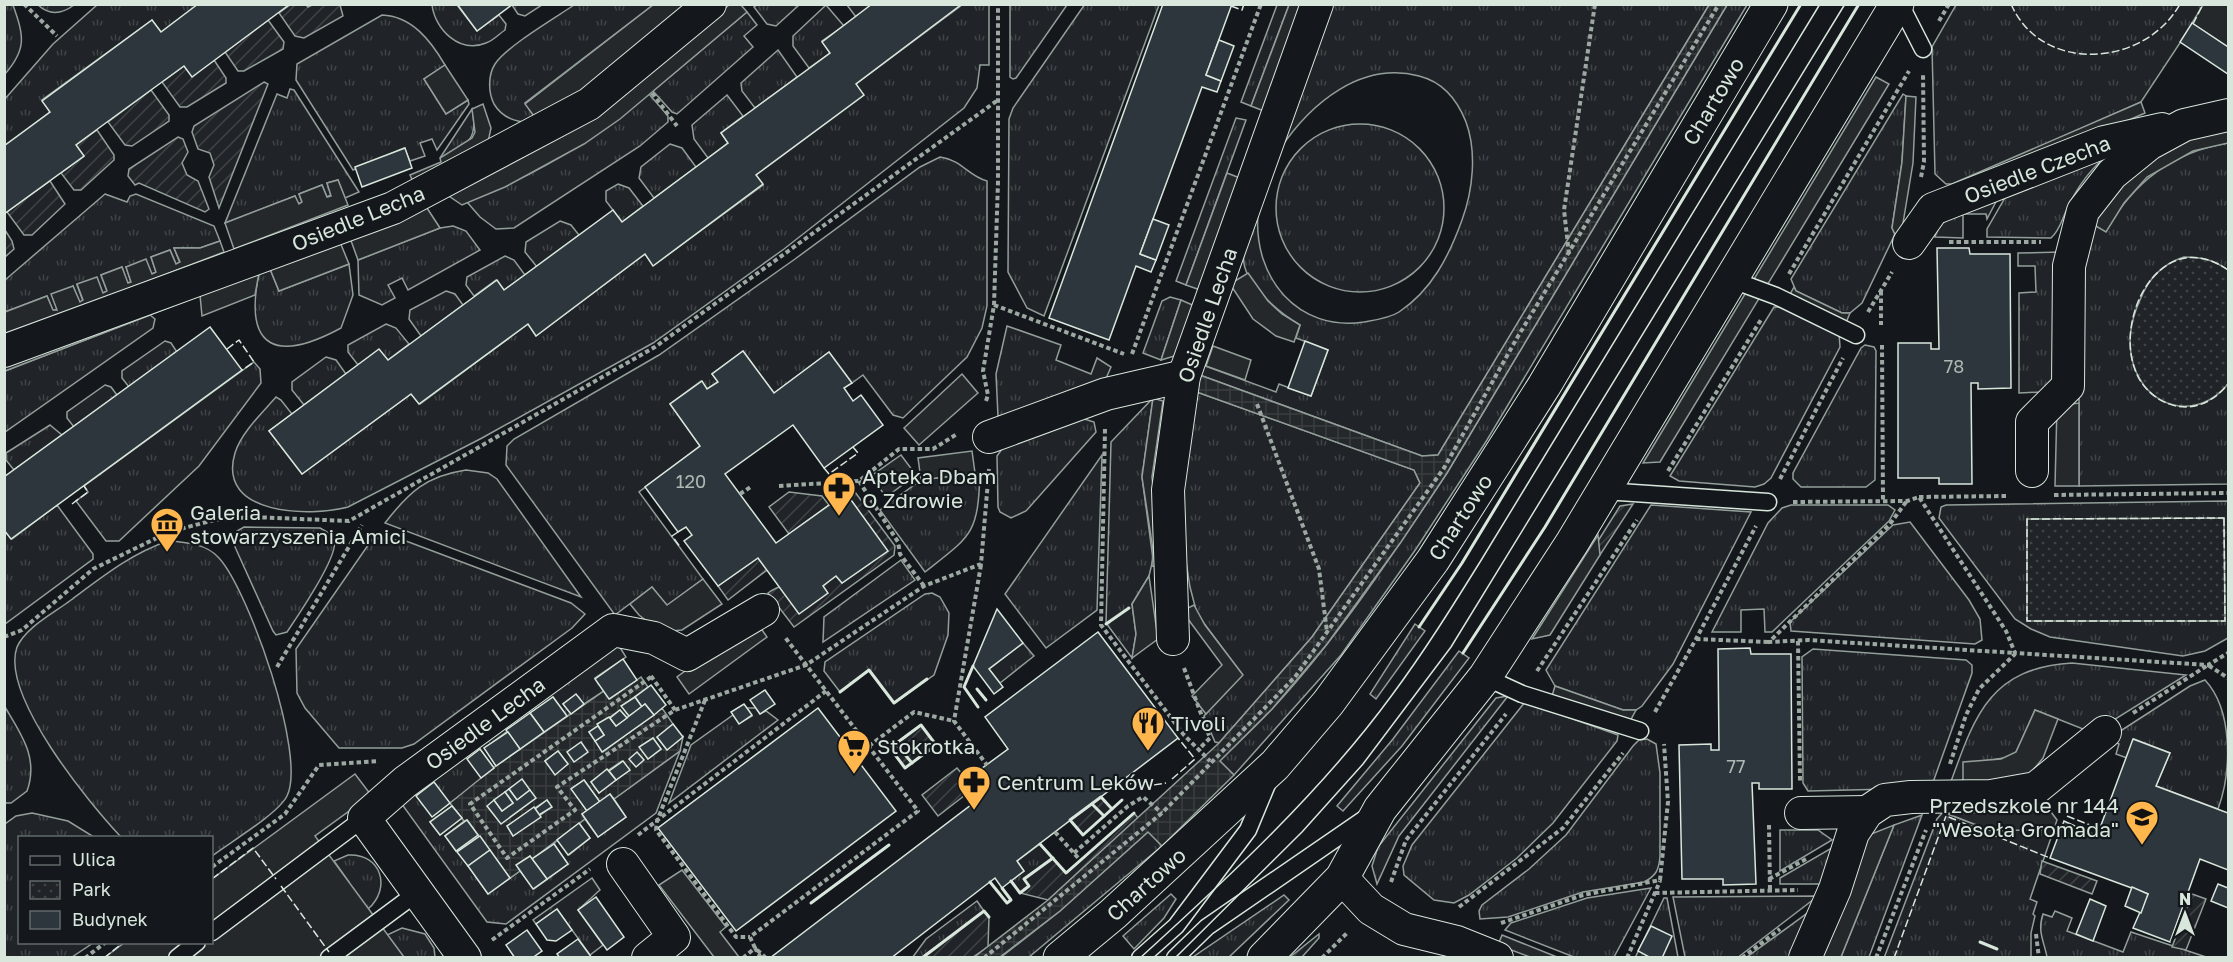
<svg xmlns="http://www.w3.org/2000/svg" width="2233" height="962" viewBox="0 0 2233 962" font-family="'Golos Text',sans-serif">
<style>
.grass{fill:url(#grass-tufts);stroke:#939e99;stroke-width:1.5}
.park{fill:url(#park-dots);stroke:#939e99;stroke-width:1.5}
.garden{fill:url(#garden-furrows);stroke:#939e99;stroke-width:1.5}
.parking{fill:#24282b;stroke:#939e99;stroke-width:1.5}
.plaza{fill:url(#plaza-grid);stroke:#939e99;stroke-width:1.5;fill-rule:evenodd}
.building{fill:#2c363c;stroke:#d8e6dc;stroke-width:1.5}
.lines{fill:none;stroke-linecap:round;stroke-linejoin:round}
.service-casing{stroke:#d8e6dc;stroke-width:19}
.minor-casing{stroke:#d8e6dc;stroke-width:34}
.tertiary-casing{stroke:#d8e6dc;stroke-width:35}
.path{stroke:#9da8a2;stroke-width:4;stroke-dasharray:4.5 3;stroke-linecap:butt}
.service{stroke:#14181c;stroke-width:16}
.minor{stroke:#14181c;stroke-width:32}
.tertiary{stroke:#14181c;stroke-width:33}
.tram{stroke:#d8e6dc;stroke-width:1.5}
.fence{stroke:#d8e6dc;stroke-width:1.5;stroke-dasharray:8 3;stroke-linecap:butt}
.wall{stroke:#d8e6dc;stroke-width:3}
.labels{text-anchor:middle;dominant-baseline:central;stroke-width:4.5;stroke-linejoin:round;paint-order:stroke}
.number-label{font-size:18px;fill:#adbab4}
.street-label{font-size:21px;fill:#d8e6dc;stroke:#14181c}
.poi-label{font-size:21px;fill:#d8e6dc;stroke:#14181c;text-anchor:start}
</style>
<defs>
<pattern id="grass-tufts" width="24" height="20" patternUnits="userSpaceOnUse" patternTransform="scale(1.5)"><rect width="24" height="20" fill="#202428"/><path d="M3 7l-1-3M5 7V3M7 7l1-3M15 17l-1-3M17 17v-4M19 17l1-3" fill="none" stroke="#404447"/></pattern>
<pattern id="park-dots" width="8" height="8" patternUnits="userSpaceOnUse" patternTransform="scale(1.5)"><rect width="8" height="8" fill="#202428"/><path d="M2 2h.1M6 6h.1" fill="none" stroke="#404447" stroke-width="1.8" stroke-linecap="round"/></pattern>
<pattern id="garden-furrows" width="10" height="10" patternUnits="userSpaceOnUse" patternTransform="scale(1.5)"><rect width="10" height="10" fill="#202428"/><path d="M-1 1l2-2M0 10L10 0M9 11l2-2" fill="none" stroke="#404447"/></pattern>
<pattern id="plaza-grid" width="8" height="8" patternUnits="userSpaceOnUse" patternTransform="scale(1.5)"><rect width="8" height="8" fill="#24282b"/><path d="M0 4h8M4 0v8" fill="none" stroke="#393d3f"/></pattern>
</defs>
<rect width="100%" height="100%" fill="#14181c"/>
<!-- grass -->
<g class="grass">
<path d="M 5,4 L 13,5 C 24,36 27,49 5,74 Z"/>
<path d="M 1085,4 L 1159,5 L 1044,316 L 1027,308 L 1008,272 L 1009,119 L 1013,108 Z"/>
<path d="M 38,5 L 74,5 C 62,14 50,16 38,5 Z"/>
<path d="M 97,5 L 198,5 L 161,32 L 152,20 L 42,100 L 50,112 L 5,146 L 4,100 L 53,44 Z"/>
<path d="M 432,5 L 457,5 L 477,31 L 499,15 L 506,24 L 505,30 C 499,34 493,41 486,43 C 459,54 435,29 432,5 Z"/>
<path d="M 512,5 L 513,4 L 542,5 L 525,16 L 518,14 Z"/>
<path d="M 574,5 L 653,5 L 525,103 L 539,123 C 522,123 504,121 494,104 C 488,92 488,75 495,64 C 507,46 555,18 574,5 Z"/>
<path d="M 757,5 L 799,5 L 776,26 L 767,24 L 754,7 Z"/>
<path d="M 826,5 L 844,26 L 822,41 L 830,53 L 809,68 L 793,46 L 793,36 Z"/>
<path d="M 847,5 L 872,5 L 856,17 Z"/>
<path d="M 962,5 L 989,5 L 989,65 L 980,65 L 977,88 L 964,108 L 784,249 L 653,343 L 482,438 L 348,507 C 311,517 216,516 235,453 C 241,433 262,413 276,397 L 281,400 L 292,414 L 269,431 L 302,474 L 411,394 L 420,404 L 528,324 L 536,336 L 645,254 L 654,265 L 763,185 L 756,175 L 856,84 Z"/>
<path d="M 1010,5 L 1067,5 L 1016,78 L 1013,79 L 1010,77 Z"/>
<path d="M 1277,5 L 1289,5 L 1251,106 L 1241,102 Z"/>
<path d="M 1323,5 L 1709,5 L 1438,455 L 1422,456 L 1197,374 L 1200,364 L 1276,392 L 1279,384 L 1311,396 L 1328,350 L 1296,338 L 1300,325 C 1280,313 1239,281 1244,254 C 1246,241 1254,226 1258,214 C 1253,278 1298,332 1364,322 C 1375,320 1390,318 1399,312 C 1432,290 1449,256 1462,220 C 1473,190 1477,152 1466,122 C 1457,99 1443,82 1419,76 C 1361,61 1311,103 1280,149 Z"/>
<path d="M 1727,5 L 1747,5 L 1487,440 L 1416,549 L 1341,655 L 1234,775 L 1219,761 C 1237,744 1255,727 1272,709 C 1338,638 1393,554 1447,473 Z"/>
<path d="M 1956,5 L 2205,5 L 2141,102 L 1956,184 L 1946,184 L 1935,174 L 1932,47 Z"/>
<path d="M 747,12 L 757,25 L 744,36 L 753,47 L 677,114 L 672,112 L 653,91 Z"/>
<path d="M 382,15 C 412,16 431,41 445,65 L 424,79 L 446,114 L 468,100 L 469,104 L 437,150 L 432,139 L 420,143 L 425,156 L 410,161 L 404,148 L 353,170 L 296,80 L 297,64 Z"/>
<path d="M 778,50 L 797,77 L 755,108 L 742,91 L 741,83 Z"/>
<path d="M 290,89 L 294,90 L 359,192 L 345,198 L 338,180 L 327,183 L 331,195 L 327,197 L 322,185 L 299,194 L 302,202 L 298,204 L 295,196 L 225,223 L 277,94 L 287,98 Z"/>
<path d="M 649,94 L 668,116 L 668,122 L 640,146 L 514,228 L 496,229 L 480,217 L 467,202 C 534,176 594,141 649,94 Z"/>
<path d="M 1903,94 L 1906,96 L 1902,162 L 1892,228 L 1895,234 L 1862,303 L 1850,313 L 1842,313 L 1796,291 L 1791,279 Z"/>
<path d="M 727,95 L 743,116 L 721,133 L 728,143 L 708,158 L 694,139 L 692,125 Z"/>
<path d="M 472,109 C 479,142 466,144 440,158 Z"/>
<path d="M 1236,118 L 1246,120 L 1186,285 L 1176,281 Z"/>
<circle cx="1360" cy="208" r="84"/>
<path d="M 2228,143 L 2228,484 L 2079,486 L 2079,253 L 2089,222 L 2106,231 C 2133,182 2173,152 2228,143 Z"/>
<path d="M 670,144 L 682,148 L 696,167 L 654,198 L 639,178 L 641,167 Z"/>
<path d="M 2110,153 C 2091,168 2077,187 2067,209 C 2062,219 2060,230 2051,238 L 1987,237 L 1987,229 L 2010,189 Z"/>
<path d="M 940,157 C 962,160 968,176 987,181 L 987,306 L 982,328 L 967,357 L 903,418 L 893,415 L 863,375 L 852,383 L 829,352 L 774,393 L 743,351 L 712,374 L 718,382 L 707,389 L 701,381 L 670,404 L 700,446 L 639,492 L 703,579 L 667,606 L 652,587 L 615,615 L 506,465 L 507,446 L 514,439 L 659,355 L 795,259 L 920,167 Z"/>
<path d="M 618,184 L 629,188 L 643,206 L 622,222 L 606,201 L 606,191 Z"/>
<path d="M 105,194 L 127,202 L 130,196 L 136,194 L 214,226 L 220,241 L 200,248 L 174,248 L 180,263 L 176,264 L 170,250 L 151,257 L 156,272 L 152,274 L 126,267 L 131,282 L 127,283 L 122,267 L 101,275 L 107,291 L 103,293 L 77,285 L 83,301 L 79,302 L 73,286 L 57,309 L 53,311 L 47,296 L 5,312 L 5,280 Z"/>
<path d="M 2000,194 L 1987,219 L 1986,214 L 1963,214 L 1963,238 L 1935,237 L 1938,225 Z"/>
<path d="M 560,221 L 571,225 L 579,235 L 537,267 L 525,252 L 526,242 Z"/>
<path d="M 453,226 L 466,231 L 480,250 L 408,290 L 402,278 L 388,285 L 395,298 L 382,305 L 359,295 L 358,260 L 440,228 Z"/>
<path d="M 2061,252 L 2058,374 L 2040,392 L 2019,393 L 2019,293 L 2036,292 L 2035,266 L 2018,266 L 2018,253 Z"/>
<path d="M 505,256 L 514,260 L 525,275 L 504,290 L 496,280 L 474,296 L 466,285 L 467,277 Z"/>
<path d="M 349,264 L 353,295 L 341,328 C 278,362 243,351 259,273 L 270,269 L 279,291 Z"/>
<path d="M 446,291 L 455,294 L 463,305 L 421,336 L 409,319 L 410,310 Z"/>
<path d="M 1170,297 L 1181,300 L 1161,360 L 1143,353 L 1162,301 Z"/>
<path d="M 1774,307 L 1788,307 L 1839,333 L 1840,347 L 1771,478 L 1764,484 L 1755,487 L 1679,481 L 1670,476 Z"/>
<path d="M 150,315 L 155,319 L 153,328 L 5,432 L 5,371 Z"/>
<path d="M 386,324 L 396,328 L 409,344 L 388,360 L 358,365 L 348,352 L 348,345 Z"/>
<path d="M 1007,326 L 1061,345 L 1056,360 L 1091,374 L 1097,358 L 1111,367 L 1104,383 L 1006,421 L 998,416 L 996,374 Z"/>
<path d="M 165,341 L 171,343 L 177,352 L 129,387 L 122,378 L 122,371 Z"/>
<path d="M 1865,345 L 1874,347 L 1876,351 L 1875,480 L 1866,487 L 1801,487 L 1793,479 L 1793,473 L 1861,348 Z"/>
<path d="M 326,357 L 336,360 L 346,374 L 304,405 L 292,390 L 292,382 Z"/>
<path d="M 254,362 L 260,369 L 261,383 L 199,466 L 119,541 L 106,541 L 76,501 L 88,492 L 84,486 Z"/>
<path d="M 105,385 L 111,387 L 117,395 L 74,427 L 67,418 L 67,412 Z"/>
<path d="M 1194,391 L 1414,470 L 1420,483 L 1312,637 L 1219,743 L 1215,742 L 1204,716 L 1242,674 L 1197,614 L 1190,587 L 1176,497 Z"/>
<path d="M 1153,398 L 1142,477 L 1153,559 L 1149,576 L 1132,604 L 1136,634 L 1132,658 L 1106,623 L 1111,442 Z"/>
<path d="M 1081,418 L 1094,422 L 1096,432 L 1026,511 L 1011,518 L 1000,512 L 998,507 L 997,456 L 1007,442 Z"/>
<path d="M 50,425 L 62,435 L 14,470 L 6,460 L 6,453 Z"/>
<path d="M 1102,455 L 1097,610 L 1046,648 L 1005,594 Z"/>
<path d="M 466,470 L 488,473 L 497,479 L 581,597 L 385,523 C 409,492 426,476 466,470 Z"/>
<path d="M 980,473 C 978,534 972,535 925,572 L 880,510 L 921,480 Z"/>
<path d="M 2228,501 L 2228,638 L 2205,651 L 2183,656 L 2050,637 L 2031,629 L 2015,619 L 1939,518 L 1941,507 L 1946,505 Z"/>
<path d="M 57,505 L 93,554 L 93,559 L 5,624 L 4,530 L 12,539 Z"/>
<path d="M 1651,505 L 1751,512 L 1673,664 L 1642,706 L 1636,710 L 1623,710 L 1555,686 L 1546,670 Z"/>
<path d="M 1791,505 L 1888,505 L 1895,510 L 1889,521 L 1772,632 L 1765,632 L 1764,609 L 1741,610 L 1741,632 L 1712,632 L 1768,523 L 1782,508 Z"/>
<path d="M 1910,522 L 1969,600 L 1980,619 L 1982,640 L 1975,644 L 1791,631 L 1790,622 L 1893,525 Z"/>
<path d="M 244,527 L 320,528 C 325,531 332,533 334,540 C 340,555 297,617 287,632 L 276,635 L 273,631 L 235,547 L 237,531 Z"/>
<path d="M 373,538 L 406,541 L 571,603 L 585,614 L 572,628 L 414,744 L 402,748 L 339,748 L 305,708 L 297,693 L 296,649 Z"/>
<path d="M 168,541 C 186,542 207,544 219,558 C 249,591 307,756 287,796 C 278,814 229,843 212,856 L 212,838 L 121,837 C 89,803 0,695 17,647 C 26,627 54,613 71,600 C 102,577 132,553 168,541 Z"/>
<path d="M 901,560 L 915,580 L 823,642 L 824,617 Z"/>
<path d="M 932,593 L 940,597 L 949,613 L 948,635 L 934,675 L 894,703 L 869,670 L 840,692 L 824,671 L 825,662 L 925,594 Z"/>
<path d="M 1415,624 L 1425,631 L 1376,699 L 1370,694 Z"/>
<path d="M 1023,643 L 1034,656 L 1000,683 L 989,669 Z"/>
<path d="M 619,646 L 626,657 L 595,678 L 604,691 L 584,704 L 576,695 L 563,704 L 571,714 L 567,716 L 553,697 L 485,748 L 496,766 L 494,768 L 480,749 L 468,759 L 483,779 L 450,803 L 452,806 L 430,822 L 440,835 L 462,818 L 464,821 L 445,836 L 456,851 L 480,836 L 458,852 L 488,894 L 520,871 L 534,889 L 568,864 L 554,844 L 557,840 L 569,855 L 590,838 L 579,823 L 585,819 L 598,837 L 626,817 L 614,799 L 680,751 L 656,813 L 506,924 L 487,922 L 401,803 L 609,647 Z"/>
<path d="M 1813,649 L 1966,660 L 1972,665 L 1972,673 L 1931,788 L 1808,791 L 1803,783 L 1802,657 Z"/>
<path d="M 1459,651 L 1469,658 L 1402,746 L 1343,811 L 1337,806 L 1393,739 Z"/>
<path d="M 2072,663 L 2186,675 L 2093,733 L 2035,710 L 2016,752 L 2010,757 L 1984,761 L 1957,787 L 1949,787 C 1974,718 1988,668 2072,663 Z"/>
<path d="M 2205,680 C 2233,710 2232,771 2218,809 L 2156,786 L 2170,753 L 2134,739 L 2127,758 L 2116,754 L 2119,744 L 2108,739 L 2190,686 Z"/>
<path d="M 1508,696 L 1399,836 L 1377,884 L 1372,866 L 1378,847 L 1496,698 Z"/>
<path d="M 1525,702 L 1618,735 L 1617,741 L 1553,823 L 1517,858 L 1469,895 L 1454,903 L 1434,900 L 1404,875 L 1403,866 L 1412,845 Z"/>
<path d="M 5,707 C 21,734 39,758 27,791 L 11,803 L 5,803 Z"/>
<path d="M 747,708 L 756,708 L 760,714 L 766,711 L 778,720 L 669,803 L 691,745 L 733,715 L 740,723 L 752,716 Z"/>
<path d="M 1647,739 L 1656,744 L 1660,773 L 1660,856 C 1659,870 1656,876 1644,882 L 1583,892 L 1508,917 L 1480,919 L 1479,911 L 1482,905 L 1529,869 L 1566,835 L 1633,746 L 1639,740 Z"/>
<path d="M 1943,812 L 1992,831 L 2054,829 L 2030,899 L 2037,902 L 2033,914 L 2035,916 L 2031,933 L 2031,957 L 1884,958 L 1937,819 Z"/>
<path d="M 32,813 L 68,821 L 94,837 L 20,838 L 20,942 L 93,943 L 72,957 L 5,957 L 5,824 L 16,816 Z"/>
<path d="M 1922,815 L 1869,957 L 1841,957 L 1894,825 Z"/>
<path d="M 1780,830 L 1818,830 L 1832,840 L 1780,871 Z"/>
<path d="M 1149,831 L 1162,846 L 1029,957 L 1000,958 L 1060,911 Z"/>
<path d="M 1040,844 L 1053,858 L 1024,879 L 1029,886 L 1020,893 L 1011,881 L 1024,871 L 1017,861 Z"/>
<path d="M 1835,846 L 1823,884 L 1780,884 L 1780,878 Z"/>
<path d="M 348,855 C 381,853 392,888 368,909 L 353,888 L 248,958 L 349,882 L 334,861 Z"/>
<path d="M 592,878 L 600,890 L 578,910 L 603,945 L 590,955 L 557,909 L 536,924 L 533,920 Z"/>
<path d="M 1651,888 L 1614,957 L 1574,957 L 1505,930 L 1511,923 L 1587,898 Z"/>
<path d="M 1171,894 L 1176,899 L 1164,918 L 1134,949 L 1123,936 Z"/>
<path d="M 1284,895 L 1289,900 L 1229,957 L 1193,957 Z"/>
<path d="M 1818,896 L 1737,958 L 1685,957 L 1673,897 Z"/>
<path d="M 1664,898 L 1667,898 L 1678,957 L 1635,958 Z"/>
<path d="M 977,901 L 984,911 L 922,957 L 912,958 L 926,939 Z"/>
<path d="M 1813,909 L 1793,957 L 1747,957 Z"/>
<path d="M 2055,911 L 2072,918 L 2067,931 L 2123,952 L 2131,932 L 2206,957 L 2047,957 C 2044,941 2037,931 2043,914 L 2052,917 Z"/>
<path d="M 402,928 L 425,934 L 434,948 L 435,957 L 400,957 L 402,956 L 387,935 Z"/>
</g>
<!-- park -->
<g class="park">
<path d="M 2184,257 C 2202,257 2214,260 2228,270 L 2228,384 C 2197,422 2146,409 2133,363 C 2127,342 2131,320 2140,300 C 2148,279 2162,264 2184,257 Z"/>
<path d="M 2224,518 L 2225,621 L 2027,621 L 2027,519 Z"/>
</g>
<!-- garden -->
<g class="garden">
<path d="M 290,5 L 306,5 L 308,7 L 312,5 L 340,5 L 343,16 L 304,38 L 295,36 L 279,13 Z"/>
<path d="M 268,20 L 284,42 L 283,49 L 244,71 L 238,71 L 225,52 Z"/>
<path d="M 214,60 L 226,78 L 226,83 L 187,107 L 180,107 L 162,82 L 184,66 L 192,76 Z"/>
<path d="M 264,82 L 268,84 L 219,208 L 209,177 L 214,165 L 210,153 L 198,149 L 192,132 L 194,126 Z"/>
<path d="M 151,90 L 169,115 L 169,121 L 132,146 L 125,145 L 108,122 Z"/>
<path d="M 97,130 L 114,155 L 114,160 L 81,190 L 74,190 L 61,173 L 84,156 L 76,145 Z"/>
<path d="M 178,137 L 183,139 L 188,152 L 182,163 L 187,175 L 198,181 L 209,209 L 205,212 L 139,183 L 135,185 L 128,176 L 129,169 Z"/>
<path d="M 50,181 L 65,204 L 32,235 L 24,235 L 7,212 Z"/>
<path d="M 5,230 L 12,241 L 14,249 L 5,257 Z"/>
<path d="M 852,488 L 895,546 L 894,555 L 794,627 L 768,593 C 792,575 809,595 836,576 L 842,583 L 887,551 L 846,493 Z"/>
<path d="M 789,492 L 822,496 L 829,505 L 789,534 L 769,507 Z"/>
<path d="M 1633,504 L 1600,555 L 1598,541 L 1620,506 Z"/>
<path d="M 758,558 L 767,570 L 728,600 L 718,586 Z"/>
<path d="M 921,725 L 936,745 L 905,768 L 890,748 Z"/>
<path d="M 957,768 L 967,780 L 962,784 L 969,792 L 938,816 L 922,795 Z"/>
<path d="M 1101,797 L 1112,809 L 1083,835 L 1070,820 Z"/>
<path d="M 1134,813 L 1138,818 L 1048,900 L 1020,893 L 1029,886 L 1024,879 L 1053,858 L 1067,873 Z"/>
<path d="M 2042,861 L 2097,881 L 2092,894 L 2040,874 Z"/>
<path d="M 2192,894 L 2206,899 L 2186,950 L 2172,947 Z"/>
<path d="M 984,911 L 989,917 L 988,947 L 973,957 L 922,958 Z"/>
<path d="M 1319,934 L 1319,938 L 1302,957 L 1290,957 Z"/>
</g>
<!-- parking -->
<g class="parking">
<path d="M 653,5 L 693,5 L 539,123 L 525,104 Z"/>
<path d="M 729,5 L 741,5 L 747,12 L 620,119 L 584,144 L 505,187 L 462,205 L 443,192 L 612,100 Z"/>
<path d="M 1289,5 L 1308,5 L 1269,113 L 1251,106 Z"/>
<path d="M 2203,5 L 2228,5 L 2228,47 L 2192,23 Z"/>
<path d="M 445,65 L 468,100 L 446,114 L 424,79 Z"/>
<path d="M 1876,77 L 1889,84 L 1660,462 L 1643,463 Z"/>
<path d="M 1906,96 L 1916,97 L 1913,163 L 1901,235 L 1895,234 L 1892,228 L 1902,162 Z"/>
<path d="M 2141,102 L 2145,113 L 1957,195 L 1952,184 Z"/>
<path d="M 483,104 L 491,128 L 485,156 L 414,184 L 410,175 L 441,162 L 440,158 L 472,138 L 475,132 L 472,109 Z"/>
<path d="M 2228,123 L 2228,143 L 2193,151 L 2147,177 L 2124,203 L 2106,232 L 2089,222 L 2138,160 Z"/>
<path d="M 1227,173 L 1245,180 L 1203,291 L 1186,285 Z"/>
<path d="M 338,180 L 348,205 L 234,249 L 225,223 L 295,196 L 299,204 L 302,202 L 299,194 L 322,185 L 327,197 L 331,196 L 327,183 Z"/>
<path d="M 427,208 L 440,228 L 358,260 L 350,238 Z"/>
<path d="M 220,241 L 224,252 L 5,336 L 5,312 L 47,296 L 53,310 L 57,310 L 51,294 L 73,286 L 80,302 L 83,300 L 77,284 L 97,277 L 103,293 L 107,291 L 101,275 L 122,267 L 128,283 L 131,282 L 126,267 L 146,259 L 152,274 L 156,272 L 151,257 L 170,250 L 176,264 L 180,262 L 174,248 L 200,248 Z"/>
<path d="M 340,242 L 349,264 L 279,291 L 270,269 Z"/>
<path d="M 259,273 L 255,295 L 202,316 L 200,295 Z"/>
<path d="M 1248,273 L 1268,301 L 1282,314 L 1300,325 L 1294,342 L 1276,336 L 1253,319 L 1230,284 Z"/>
<path d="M 1794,287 L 1796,291 L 1842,313 L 1850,313 L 1845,325 L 1788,298 Z"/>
<path d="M 1181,300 L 1197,307 L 1181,354 L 1161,360 Z"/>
<path d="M 186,301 L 5,371 L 5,360 Z"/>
<path d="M 1213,346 L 1251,360 L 1245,380 L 1206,366 Z"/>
<path d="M 962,374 L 978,393 L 919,445 L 904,428 Z"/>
<path d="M 1153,398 L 1163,401 L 1152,477 L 1162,567 L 1152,566 L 1153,550 L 1142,477 Z"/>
<path d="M 2079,403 L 2079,486 L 2055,486 L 2057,406 Z"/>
<path d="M 972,451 L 975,473 L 921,480 L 918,458 Z"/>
<path d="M 901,455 L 916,475 L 886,497 L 871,476 Z"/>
<path d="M 1598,535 L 1600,555 L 1550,635 L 1532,639 Z"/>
<path d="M 1149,576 L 1158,639 L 1132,658 L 1136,634 L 1132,604 Z"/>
<path d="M 703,579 L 722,604 L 682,630 L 672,631 L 652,625 L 639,615 L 630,604 L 652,587 L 667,605 Z"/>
<path d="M 1194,605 L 1205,625 L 1243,675 L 1206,714 L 1192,696 L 1222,665 L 1182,611 Z"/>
<path d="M 755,620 L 767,637 L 689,694 L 677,677 Z"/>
<path d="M 1555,686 L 1623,710 L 1636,710 L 1629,723 L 1552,696 Z"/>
<path d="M 2035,710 L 2058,719 L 2043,758 L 2034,769 L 2023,779 L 1957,787 L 1963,779 L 1963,762 L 2001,759 L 2016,752 Z"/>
<path d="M 355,774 L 371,795 L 315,836 L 404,957 L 104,958 L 124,943 L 212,942 L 212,879 Z"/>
<path d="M 2045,804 L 2057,820 L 2054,829 L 1992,831 L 1943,812 L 1950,806 Z"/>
<path d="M 1894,825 L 1841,957 L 1813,958 L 1861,838 Z"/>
<path d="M 682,870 L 726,927 L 720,932 L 739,957 L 714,957 L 659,885 Z"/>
<path d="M 1502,935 L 1557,957 L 1530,957 L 1498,945 Z"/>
</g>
<!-- plaza -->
<g class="plaza">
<path d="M 1709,5 L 1727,5 L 1447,473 L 1401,542 L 1327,644 L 1272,709 L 1220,761 L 1234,775 L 1162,846 L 1148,832 L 1060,911 L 1000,957 L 973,958 L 1048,900 L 1219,743 L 1312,637 L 1420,483 L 1414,470 L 1194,391 L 1197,374 L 1422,456 L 1438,455 Z"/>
<path d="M 641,677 L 648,687 L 622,706 L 629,716 L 627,718 L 620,710 L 589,732 L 603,752 L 662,708 L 673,724 L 657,737 L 667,750 L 683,737 L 680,751 L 614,799 L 610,794 L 600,802 L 584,780 L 572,788 L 587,811 L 582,814 L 585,819 L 532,859 L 530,856 L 517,865 L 520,871 L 510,878 L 467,820 L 464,821 L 450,803 L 496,766 L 604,691 L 610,699 ZM 653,738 L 661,749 L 648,759 L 640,747 ZM 558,751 L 568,764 L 555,774 L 545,761 ZM 622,761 L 629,770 L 599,793 L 591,782 ZM 547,800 L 551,807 L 513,836 L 507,826 Z"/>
</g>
<!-- building -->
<g class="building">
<path d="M 198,4 L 290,4 L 192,77 L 184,66 L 103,125 L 76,145 L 84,156 L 4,214 L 4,146 L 50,112 L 42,101 L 152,20 L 161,32 Z"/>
<path d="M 457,4 L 513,4 L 477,31 Z"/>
<path d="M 872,4 L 962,4 L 856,84 L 864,95 L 756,175 L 763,184 L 653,266 L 645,254 L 536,336 L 528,324 L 419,404 L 411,394 L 302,474 L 269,431 L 379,349 L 388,360 L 497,280 L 504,290 L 613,210 L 622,222 L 728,143 L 721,133 L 830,53 L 822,42 Z"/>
<path d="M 1163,4 L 1232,4 L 1206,75 L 1221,81 L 1217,92 L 1202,87 L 1140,254 L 1156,260 L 1151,272 L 1136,266 L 1109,340 L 1049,318 Z"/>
<path d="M 2192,23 L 2228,47 L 2228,74 L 2180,42 Z"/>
<path d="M 1219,40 L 1234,46 L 1221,81 L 1206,75 Z"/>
<path d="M 405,148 L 412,168 L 362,187 L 355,167 Z"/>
<path d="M 1153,219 L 1169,225 L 1156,260 L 1140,254 Z"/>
<path d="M 1937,248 L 1969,248 L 1970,254 L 2010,254 L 2011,388 L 1978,389 L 1978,383 L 1971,383 L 1972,484 L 1939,484 L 1939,478 L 1898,478 L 1898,343 L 1931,343 L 1931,349 L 1939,349 Z"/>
<path d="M 210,327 L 242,370 L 11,539 L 4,530 L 4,477 Z"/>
<path d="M 1305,341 L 1328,350 L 1311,396 L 1288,388 Z"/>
<path d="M 743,351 L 774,393 L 829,352 L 852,383 L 844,388 L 853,401 L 861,395 L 883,425 L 824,468 L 793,425 L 725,474 L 776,543 L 846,493 L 888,551 L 842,583 L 836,576 L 823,586 L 828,593 L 799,614 L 758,558 L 718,586 L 684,541 L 692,535 L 686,527 L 678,532 L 645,487 L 700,446 L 670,404 L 702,381 L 707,389 L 718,382 L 712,374 Z"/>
<path d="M 997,609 L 1023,643 L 989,669 L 1003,687 L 994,694 L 973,666 Z"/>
<path d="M 1098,632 L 1178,738 L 1017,861 L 1024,871 L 1011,881 L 1002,888 L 995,878 L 891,958 L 770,958 L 976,801 L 962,783 L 1008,749 L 985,717 Z"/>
<path d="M 1750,648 L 1751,654 L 1791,654 L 1792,789 L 1759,789 L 1759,783 L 1752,783 L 1756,884 L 1723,885 L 1723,879 L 1682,879 L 1679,745 L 1711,744 L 1711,750 L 1719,750 L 1718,649 Z"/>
<path d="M 623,659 L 637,680 L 609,699 L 595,679 Z"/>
<path d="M 651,685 L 666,705 L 654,715 L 645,704 L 642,707 L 635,697 Z"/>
<path d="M 765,690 L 775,704 L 760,714 L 750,700 Z"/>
<path d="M 576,694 L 584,704 L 571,714 L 563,704 Z"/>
<path d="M 553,697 L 567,716 L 544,732 L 530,713 Z"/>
<path d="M 635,697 L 642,707 L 629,716 L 621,706 Z"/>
<path d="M 645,704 L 654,715 L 602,752 L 595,741 L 604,735 L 597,724 L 609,717 L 616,726 Z"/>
<path d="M 744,704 L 752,715 L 739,724 L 731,712 Z"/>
<path d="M 818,708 L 896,811 L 736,931 L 658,828 Z"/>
<path d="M 620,710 L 627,718 L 616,726 L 610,718 Z"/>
<path d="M 530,713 L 544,732 L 520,749 L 506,730 Z"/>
<path d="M 673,724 L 683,737 L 667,750 L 657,737 Z"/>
<path d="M 598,726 L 604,735 L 595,741 L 589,732 Z"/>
<path d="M 508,732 L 520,749 L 496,766 L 484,748 Z"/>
<path d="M 653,738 L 661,749 L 648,759 L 639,747 Z"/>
<path d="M 2133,739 L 2170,753 L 2156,786 L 2228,813 L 2228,870 L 2200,859 L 2170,942 L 2133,928 L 2148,894 L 2050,858 L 2064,821 L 2097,836 Z"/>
<path d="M 581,742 L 588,752 L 574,762 L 567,752 Z"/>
<path d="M 480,749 L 494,768 L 481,778 L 467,759 Z"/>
<path d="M 558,751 L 568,764 L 555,775 L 545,761 Z"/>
<path d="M 637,752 L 644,760 L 636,767 L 629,759 Z"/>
<path d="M 623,761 L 630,770 L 616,780 L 609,771 Z"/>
<path d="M 607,769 L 616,780 L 599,793 L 591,782 Z"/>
<path d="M 522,779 L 530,790 L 517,800 L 509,789 Z"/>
<path d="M 584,780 L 600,802 L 587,811 L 571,789 Z"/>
<path d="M 434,782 L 450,803 L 432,817 L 416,796 Z"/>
<path d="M 509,789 L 517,800 L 530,790 L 536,798 L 501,824 L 487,806 L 494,800 L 502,811 L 513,803 L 505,792 Z"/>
<path d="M 505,792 L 513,803 L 502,811 L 494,800 Z"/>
<path d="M 610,794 L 626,817 L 598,837 L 582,814 Z"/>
<path d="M 547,800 L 552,807 L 539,815 L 535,809 Z"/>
<path d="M 452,806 L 462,818 L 440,835 L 430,822 Z"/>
<path d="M 534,807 L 541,817 L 513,836 L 507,826 Z"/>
<path d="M 467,820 L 478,835 L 456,851 L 445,836 Z"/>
<path d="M 579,823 L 590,838 L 568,855 L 557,840 Z"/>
<path d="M 480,836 L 490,850 L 468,866 L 457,852 Z"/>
<path d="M 554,844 L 568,864 L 547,879 L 532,859 Z"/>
<path d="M 490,850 L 510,878 L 488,894 L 468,866 Z"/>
<path d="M 530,856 L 547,879 L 533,889 L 516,865 Z"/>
<path d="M 2218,884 L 2228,888 L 2228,908 L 2211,901 Z"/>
<path d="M 2132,887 L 2148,894 L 2141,913 L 2125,906 Z"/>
<path d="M 596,897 L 624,937 L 607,950 L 578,910 Z"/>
<path d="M 2090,899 L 2106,906 L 2093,941 L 2076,934 Z"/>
<path d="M 557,909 L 572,930 L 556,941 L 547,940 L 536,924 Z"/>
<path d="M 1651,926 L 1672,936 L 1662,958 L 1651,958 L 1638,951 Z"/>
<path d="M 527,930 L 542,951 L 532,958 L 515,958 L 506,945 Z"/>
<path d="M 578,939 L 592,958 L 560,958 L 557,954 Z"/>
</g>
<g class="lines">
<!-- service casing -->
<g class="service-casing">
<g id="service">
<path d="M 1900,4 L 1923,49"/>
<path d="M 1730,279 L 1776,296 L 1856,335"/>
<path d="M 1604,491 L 1768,502"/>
<path d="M 1485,677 L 1522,694 L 1640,731"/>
<path d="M 212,932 L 364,818"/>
<path d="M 177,958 L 197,942"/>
<path d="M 329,958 L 418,892"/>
<path d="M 1140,958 L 1176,926 L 1248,830 L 1268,782"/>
<path d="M 1175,958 L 1207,927 L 1367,817"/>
</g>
</g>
<!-- minor casing -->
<g class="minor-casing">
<g id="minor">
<path d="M 1909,243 L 1933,209 L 2104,142 L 2162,129"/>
<path d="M 4,351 L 393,208 L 589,104 L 710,4"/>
<path d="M 989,437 L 1106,394 L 1184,376"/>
<path d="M 2032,471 L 2032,422 L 2068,386 L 2069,266 L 2083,211 L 2112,174 L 2149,144 L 2184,125 L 2228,115"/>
<path d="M 1173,639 L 1168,490 L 1184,376 L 1317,4"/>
<path d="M 1801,813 L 1867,812"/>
<path d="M 623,864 L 674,937 L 648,958"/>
<path d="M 1342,878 L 1371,909 L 1404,929 L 1457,942 L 1497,958"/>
<path d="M 465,958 L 364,818 L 405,782 L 613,630 L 654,638 L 687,655 L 763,610"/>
<path d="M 1805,958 L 1835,889 L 1853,833 L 1867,812 L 1885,800 L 1911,797 L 1991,796 L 2036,788 L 2105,732"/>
</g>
</g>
<!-- tertiary casing -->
<g class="tertiary-casing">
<g id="tertiary">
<path d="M 1060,958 L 1113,914 L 1275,765 L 1328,703 L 1433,560 L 1544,386 L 1771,4"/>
<path d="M 1264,958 L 1342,878 L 1380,809 L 1485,677 L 1572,543 L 1897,4"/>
</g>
</g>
<!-- path -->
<g class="path">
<path d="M 24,4 L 57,36"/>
<path d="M 1939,21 L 1949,4"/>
<path d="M 652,93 L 677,126"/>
<path d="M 1921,177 L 1924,162 L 1923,74"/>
<path d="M 1949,242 L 2041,242"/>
<path d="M 1569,254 L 1564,210 L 1595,4"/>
<path d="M 1789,274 L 1909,71"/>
<path d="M 1881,291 L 1881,325"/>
<path d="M 994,305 L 1124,354"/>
<path d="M 1868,312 L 1892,272"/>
<path d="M 1882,345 L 1883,501"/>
<path d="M 1132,354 L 1261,4"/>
<path d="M 986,401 L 988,395 L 983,371 L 994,305 L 998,182 L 998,4"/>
<path d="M 1257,404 L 1319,569 L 1327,632"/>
<path d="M 1105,429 L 1101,625 L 1184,735 L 1210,761"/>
<path d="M 1668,471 L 1762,318"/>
<path d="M 1780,479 L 1843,358"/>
<path d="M 859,481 L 898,542 L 900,554 L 924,586"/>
<path d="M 779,486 L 859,481 L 899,449 L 933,449 L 957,434"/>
<path d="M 740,494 L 752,486"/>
<path d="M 2054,495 L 2228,493"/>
<path d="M 1919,497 L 2008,496"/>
<path d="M 1793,502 L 1907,501 L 1919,497 L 2006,631 L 2015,653 L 2208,665 L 2228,653"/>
<path d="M 1906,502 L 1890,524 L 1769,642 L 1808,640 L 2015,653"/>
<path d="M 981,565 L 954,721 L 987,765"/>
<path d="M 4,637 L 22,630 L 93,569 L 169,532 L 214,520 L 252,517 L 349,521 L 655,347 L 998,100"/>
<path d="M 1696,639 L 1769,642"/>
<path d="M 1798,641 L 1800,781"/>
<path d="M 277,667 L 362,525"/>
<path d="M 1184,668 L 1210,738 L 1198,750"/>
<path d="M 1537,671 L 1637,520"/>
<path d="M 651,676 L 675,710"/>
<path d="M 651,677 L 470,804 L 507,858 L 575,810 L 557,787 L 675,710 L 806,665 L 924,586 L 981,564 L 989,469"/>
<path d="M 705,700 L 657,821 L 656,830 L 736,937 L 750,937"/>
<path d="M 1655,712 L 1696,639 L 1756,526"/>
<path d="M 2133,713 L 2208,665 L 2228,678"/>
<path d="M 869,746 L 914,712 L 954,721"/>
<path d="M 1950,764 L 1966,715 L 1979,689 L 2015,654"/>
<path d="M 1769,825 L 1770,890"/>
<path d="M 1055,832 L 1080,860"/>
<path d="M 638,835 L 826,691"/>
<path d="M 1074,853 L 1128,806 L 1143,797 L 1162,813"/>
<path d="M 212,867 L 285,814 L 319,765 L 378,761"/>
<path d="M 1769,879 L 1808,858"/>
<path d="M 1391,882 L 1406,840 L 1506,714"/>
<path d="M 1655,893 L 1798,890"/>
<path d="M 1459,907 L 1563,828 L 1623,753"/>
<path d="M 1501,923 L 1583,895 L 1660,880 L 1668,802 L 1664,744"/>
<path d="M 2036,934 L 2039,958"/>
<path d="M 492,940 L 590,869"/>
<path d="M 85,958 L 106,942"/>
<path d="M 743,958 L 755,948 L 761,958"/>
<path d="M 766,958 L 755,948 L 750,937 L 918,811 L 784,636"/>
<path d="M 984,958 L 1162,813 L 1295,677 L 1444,468 L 1517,338 L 1719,4"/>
<path d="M 1322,958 L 1347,933"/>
<path d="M 1627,958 L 1660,881"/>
<path d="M 1742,958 L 1780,929"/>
<path d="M 1876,958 L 1926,830"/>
</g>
<!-- service -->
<use href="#service" class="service"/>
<!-- minor -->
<use href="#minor" class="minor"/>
<!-- tertiary -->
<use href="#tertiary" class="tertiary"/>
<!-- tram -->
<g class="tram">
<path d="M 1140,958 C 1228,878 1322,791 1392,695 C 1424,652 1452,607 1480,562 L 1820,4"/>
<path d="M 1175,958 L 1302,832 L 1363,764 L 1451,647 L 1845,4"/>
</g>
<!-- fence -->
<g class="fence">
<path d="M 2011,4 C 2042,75 2145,67 2180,4"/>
<path d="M 1231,6 L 1242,10 L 1244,4"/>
<path d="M 2193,24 L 2203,4"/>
<path d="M 2228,270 C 2142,210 2086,384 2176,406 C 2198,410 2215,400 2228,384"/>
<path d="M 227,349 L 239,340 L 254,362 L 242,370"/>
<path d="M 824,468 L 829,474 L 858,453 L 853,447"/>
<path d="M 72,504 L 88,492 L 84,486"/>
<path d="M 2224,518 L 2225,621 L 2027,621 L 2027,519 Z"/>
<path d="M 678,532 L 672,536 L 681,548"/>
<path d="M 1126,778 L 1134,788 L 1166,783"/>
<path d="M 1172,779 L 1195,759 L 1178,738"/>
<path d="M 2067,816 L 2100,829"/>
<path d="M 212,879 L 253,848 L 276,879"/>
<path d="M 281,886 L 329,952"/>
<path d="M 104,958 L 124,942"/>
<path d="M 1894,958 L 1946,816 L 2050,858"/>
</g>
<!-- wall -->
<g class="wall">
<path d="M 1106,624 L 1129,608"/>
<path d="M 1419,627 L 1462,563 L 1801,4"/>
<path d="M 1463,653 L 1545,527 L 1859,4"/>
<path d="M 973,666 L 964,687 L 978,707"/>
<path d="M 977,689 L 986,700"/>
<path d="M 840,692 L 869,670 L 894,703 L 927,679"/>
<path d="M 921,725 L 936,745 L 905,768 L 890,748 Z"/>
<path d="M 896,744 L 912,763"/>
<path d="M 1101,797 L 1112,809 L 1083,835 L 1070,820 Z"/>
<path d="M 1092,804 L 1104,816"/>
<path d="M 1112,809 L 1122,800"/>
<path d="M 1040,844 L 1066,873 L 1134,813"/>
<path d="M 1011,881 L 1020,893 L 1029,886 L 1024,879 L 1053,858"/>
<path d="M 990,882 L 1007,903 L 1011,900 L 1002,888"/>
<path d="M 811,903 L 889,845"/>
<path d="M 1980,942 L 1997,949"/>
<path d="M 922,958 L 984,911 L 989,917"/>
</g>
</g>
<!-- icons -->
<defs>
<g id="pharmacy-pin" transform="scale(1.725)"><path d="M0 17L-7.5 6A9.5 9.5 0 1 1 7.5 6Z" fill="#ffb74d" stroke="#14181c"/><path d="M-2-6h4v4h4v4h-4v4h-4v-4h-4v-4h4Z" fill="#111"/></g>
<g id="museum-pin" transform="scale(1.725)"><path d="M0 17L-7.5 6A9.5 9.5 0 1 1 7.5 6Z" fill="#ffb74d" stroke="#14181c"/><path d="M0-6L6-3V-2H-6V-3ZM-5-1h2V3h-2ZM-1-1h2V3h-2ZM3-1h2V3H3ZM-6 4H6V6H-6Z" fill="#111"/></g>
<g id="restaurant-pin" transform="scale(1.725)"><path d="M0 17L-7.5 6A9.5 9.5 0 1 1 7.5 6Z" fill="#ffb74d" stroke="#14181c"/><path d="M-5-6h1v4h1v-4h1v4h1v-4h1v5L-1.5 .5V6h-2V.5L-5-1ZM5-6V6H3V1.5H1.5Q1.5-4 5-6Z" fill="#111"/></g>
<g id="supermarket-pin" transform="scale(1.725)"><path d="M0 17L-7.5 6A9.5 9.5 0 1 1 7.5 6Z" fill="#ffb74d" stroke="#14181c"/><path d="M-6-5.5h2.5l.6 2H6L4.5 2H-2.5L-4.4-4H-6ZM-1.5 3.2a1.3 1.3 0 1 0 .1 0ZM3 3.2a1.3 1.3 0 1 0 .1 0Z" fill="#111"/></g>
<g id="school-pin" transform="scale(1.725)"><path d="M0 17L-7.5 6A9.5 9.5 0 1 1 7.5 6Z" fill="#ffb74d" stroke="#14181c"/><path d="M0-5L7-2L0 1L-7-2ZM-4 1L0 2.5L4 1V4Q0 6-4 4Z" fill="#111"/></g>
</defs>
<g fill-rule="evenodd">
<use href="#pharmacy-pin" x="839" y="488"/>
<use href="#museum-pin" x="167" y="524"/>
<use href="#restaurant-pin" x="1148" y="723"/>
<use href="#supermarket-pin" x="854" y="746"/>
<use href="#pharmacy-pin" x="974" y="782"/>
<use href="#school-pin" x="2142" y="817"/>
</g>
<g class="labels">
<!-- number labels -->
<g class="number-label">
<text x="1954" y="366">78</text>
<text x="691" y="481">120</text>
<text x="1736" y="766">77</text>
</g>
<!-- street labels -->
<g class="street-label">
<text transform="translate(1713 101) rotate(-59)">Chartowo</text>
<text transform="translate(2037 169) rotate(-21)">Osiedle Czecha</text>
<text transform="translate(358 218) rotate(-22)">Osiedle Lecha</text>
<text transform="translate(1207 315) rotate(-71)">Osiedle Lecha</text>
<text transform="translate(1460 517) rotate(-57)">Chartowo</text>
<text transform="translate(485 723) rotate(-36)">Osiedle Lecha</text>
<text transform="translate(1146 884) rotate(-42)">Chartowo</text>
</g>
<!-- poi labels -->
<g class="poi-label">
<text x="862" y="476">Apteka Dbam<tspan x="862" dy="24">O Zdrowie</tspan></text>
<text x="190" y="512">Galeria<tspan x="190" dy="24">stowarzyszenia Amici</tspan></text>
<text x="1171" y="723">Tivoli</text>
<text x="877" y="746">Stokrotka</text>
<text x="997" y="782">Centrum Leków</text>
<text x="2119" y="805" text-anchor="end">Przedszkole nr 144<tspan x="2119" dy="24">"Wesoła Gromada"</tspan></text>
</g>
</g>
<!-- border -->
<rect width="2233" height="962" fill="none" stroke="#d8e6dc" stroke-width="12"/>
<!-- legend -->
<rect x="18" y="836" width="195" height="108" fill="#14181c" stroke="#626a69" stroke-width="1.5"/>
<rect x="30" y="856" width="30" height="9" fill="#14181c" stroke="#626a69" stroke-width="1.5"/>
<text x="72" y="866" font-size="18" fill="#d8e6dc">Ulica</text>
<rect x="30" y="881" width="30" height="18" fill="url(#park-dots)" stroke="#626a69" stroke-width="1.5"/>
<text x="72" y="896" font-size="18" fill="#d8e6dc">Park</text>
<rect x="30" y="911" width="30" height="18" fill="#2c363c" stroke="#626a69" stroke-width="1.5"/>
<text x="72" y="926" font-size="18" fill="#d8e6dc">Budynek</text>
<!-- north arrow -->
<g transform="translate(2185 914)" stroke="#14181c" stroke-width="4.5" paint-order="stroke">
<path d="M0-4.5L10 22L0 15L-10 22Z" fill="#d8e6dc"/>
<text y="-9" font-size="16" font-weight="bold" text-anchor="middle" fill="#d8e6dc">N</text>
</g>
</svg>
